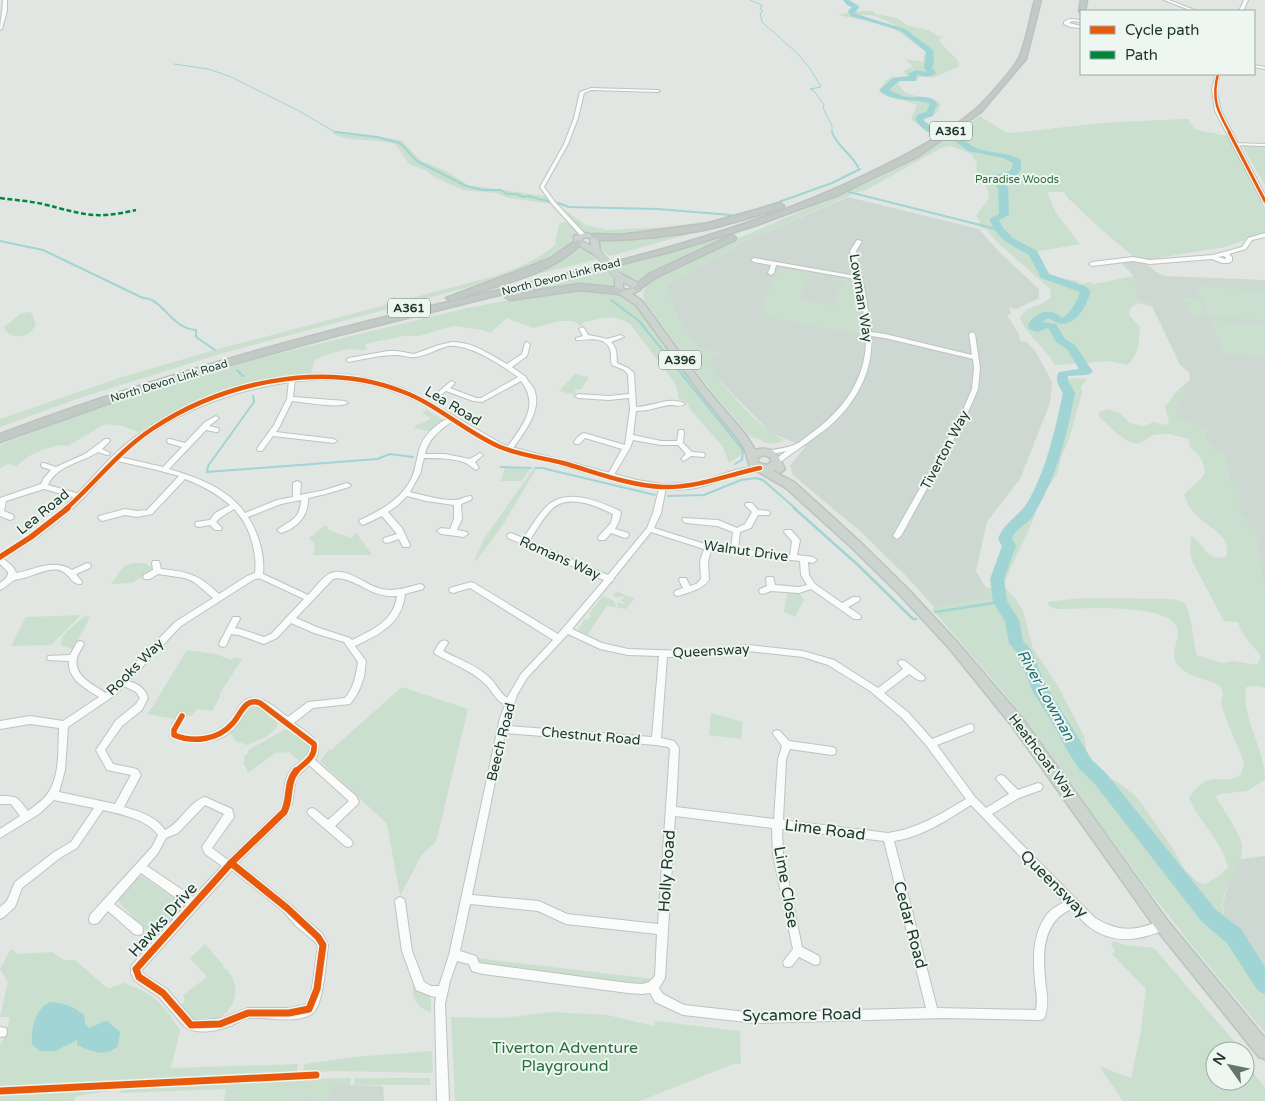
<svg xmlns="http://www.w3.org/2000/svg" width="1265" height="1101" viewBox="0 0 1265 1101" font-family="'Varela Round',sans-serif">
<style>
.built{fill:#ced8d2}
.green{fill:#cadfce}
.water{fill:#a1d4d4}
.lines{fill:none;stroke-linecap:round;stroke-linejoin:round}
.stream-far2{stroke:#a1d4d4;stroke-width:1}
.stream-far1{stroke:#a1d4d4;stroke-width:2}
.stream{stroke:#a1d4d4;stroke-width:2.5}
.river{fill:#a1d4d4;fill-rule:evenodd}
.minor-casing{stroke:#bec3c0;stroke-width:2}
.tertiary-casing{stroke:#bec3c0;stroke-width:2}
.primary-casing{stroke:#bbc3bf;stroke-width:3}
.trunk-casing{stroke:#bbc3bf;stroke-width:3}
.minor{fill:#fafbfb;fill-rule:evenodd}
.tertiary{fill:#fafbfb;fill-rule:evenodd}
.primary{fill:#ccd4d0;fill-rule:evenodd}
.trunk{fill:#c2cac7;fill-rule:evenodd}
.primary-bridge-casing{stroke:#bbc3bf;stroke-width:9;stroke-linecap:butt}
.primary-bridge{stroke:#ccd4d0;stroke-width:8}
.quiet{stroke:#00873e;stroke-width:2.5;stroke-dasharray:5 2.5;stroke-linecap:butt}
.cycleway-far4-casing{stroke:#eef6f1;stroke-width:4.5}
.cycleway-far3-casing{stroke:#eef6f1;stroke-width:5}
.cycleway-far2-casing{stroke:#eef6f1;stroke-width:7}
.cycleway-far1-casing{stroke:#eef6f1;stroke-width:9}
.cycleway-casing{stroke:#eef6f1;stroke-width:10}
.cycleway-far4{stroke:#e8590c;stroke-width:2.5}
.cycleway-far3{stroke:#e8590c;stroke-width:3}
.cycleway-far2{stroke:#e8590c;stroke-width:4.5}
.cycleway-far1{stroke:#e8590c;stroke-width:5.5}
.cycleway{stroke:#e8590c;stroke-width:7}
.labels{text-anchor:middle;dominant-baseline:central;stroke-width:4;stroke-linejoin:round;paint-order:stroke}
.far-park-label{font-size:11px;fill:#2b6e3c;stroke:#eef6f1}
.far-street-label{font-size:11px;fill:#20382e;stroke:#eef6f1}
.shield{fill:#eef6f1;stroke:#5e7168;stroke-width:1}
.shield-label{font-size:12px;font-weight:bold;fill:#20382e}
.street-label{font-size:14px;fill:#20382e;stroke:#eef6f1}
.water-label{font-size:15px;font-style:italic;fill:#1c6f72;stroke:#eef6f1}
.near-street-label{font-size:16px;fill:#20382e;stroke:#eef6f1}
.near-park-label{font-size:16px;fill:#2b6e3c;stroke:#eef6f1}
</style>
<rect width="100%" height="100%" fill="#e1e6e3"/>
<!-- built -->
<g class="built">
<path d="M 1188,119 L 1195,130 L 1227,136 L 1265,208 L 1265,233 L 1224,247 L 1151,259 L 1144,262 L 1159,274 L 1165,276 L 1265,280 L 1265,629 L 1232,546 L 1199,482 L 1205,474 L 1204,464 L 1198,453 L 1190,447 L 1189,439 L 1173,435 L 1165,407 L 1176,392 L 1190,380 L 1189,372 L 1180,365 L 1151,304 L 1136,299 L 1134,276 L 1117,259 L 1134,257 L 1102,230 L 1068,198 L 1043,159 L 1013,133 L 1104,123 Z"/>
<path d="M 848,197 L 979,229 L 1000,253 L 1039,289 L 1039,298 L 1017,309 L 1009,308 L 1011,314 L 1007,315 L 1019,334 L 1020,341 L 1027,342 L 1036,352 L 1052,382 L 1050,403 L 1020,479 L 987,522 L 976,571 L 995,603 L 945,619 L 906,576 L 861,532 L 793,475 L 790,466 L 805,447 L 771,433 L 734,396 L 715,374 L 710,363 L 715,355 L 697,346 L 684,329 L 673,307 L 666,288 L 667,285 L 742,243 Z"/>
<path d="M 1265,856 L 1265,969 L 1244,939 L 1224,916 L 1223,903 L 1228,885 L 1240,859 Z"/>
<path d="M 302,1084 L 383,1086 L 384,1101 L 224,1101 Z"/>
</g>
<!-- green -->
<g class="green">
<path d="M 851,4 L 858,6 L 856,11 L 874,11 L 875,14 L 897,18 L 906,25 L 928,30 L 936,35 L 944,37 L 940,39 L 940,42 L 959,62 L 958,67 L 932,78 L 921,75 L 917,79 L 905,74 L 904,71 L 913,66 L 904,59 L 923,62 L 925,51 L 893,28 L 896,26 C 887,20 871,13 861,15 L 865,19 L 862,20 L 838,15 L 847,13 L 852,8 L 849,5 Z"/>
<path d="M 891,77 L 905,77 L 898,83 C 907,103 929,91 941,104 L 937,113 L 924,119 L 924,121 L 933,126 L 927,132 L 911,119 L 917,105 L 882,92 L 881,89 L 886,81 Z"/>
<path d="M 980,116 L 1005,132 L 1013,133 L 1104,123 L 1188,119 L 1195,130 L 1227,136 L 1265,208 L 1265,233 L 1224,247 L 1155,258 L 1135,258 L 1102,230 L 1065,192 L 1047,192 L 1056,213 L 1080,244 L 1034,252 C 1046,278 1052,276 1078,281 L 1079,284 L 1091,282 L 1092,284 C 1107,282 1120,278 1134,276 L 1136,299 L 1151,304 L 1152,307 L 1137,303 L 1130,309 L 1129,315 L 1140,327 C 1139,341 1139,356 1127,365 L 1109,361 L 1055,365 C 1046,348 1028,337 1020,319 C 1025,305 1042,307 1051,297 L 1050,289 L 996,241 L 987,230 L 978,226 L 980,221 L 976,216 L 989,198 L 988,191 L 976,170 L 977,164 L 971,154 L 951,146 L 941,148 L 864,191 L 857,192 L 742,243 L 667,285 L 666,288 L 673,307 L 684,329 L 697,346 L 722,354 L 719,357 L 715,356 L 710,363 C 720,386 761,430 784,440 C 774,447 765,443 754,437 L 752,438 L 708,387 L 646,303 L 643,296 L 644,290 L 650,281 L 657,277 L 727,243 L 874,180 L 919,156 Z"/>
<path d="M 335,131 L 376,136 L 402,141 L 421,161 L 446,171 L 468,185 L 545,196 L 553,204 L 509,198 L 495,193 L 463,190 L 434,177 L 425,170 L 409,164 L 395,144 C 375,138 349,143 332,133 Z"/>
<path d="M 1242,146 L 1265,146 L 1265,185 Z"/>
<path d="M 567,211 L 585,225 L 608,230 L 666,227 L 730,218 C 715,228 602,240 584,231 C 578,228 568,216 567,211 Z"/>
<path d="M 562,222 L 568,222 L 577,233 L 572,238 L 570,246 L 531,266 L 499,279 L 223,353 L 80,398 L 0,427 L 0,419 L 119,378 L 211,351 L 495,276 C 517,268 538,260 555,245 L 559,224 Z"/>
<path d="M 715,227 L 610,256 L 599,247 L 598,242 L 604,240 L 623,240 Z"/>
<path d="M 740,232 L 638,283 L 623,275 L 617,266 Z"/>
<path d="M 579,245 L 584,247 L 599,259 L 509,281 L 567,256 Z"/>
<path d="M 780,268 L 824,276 L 825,278 L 811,275 L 808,279 L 800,296 L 802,297 L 801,300 L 833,306 L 843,281 L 831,279 L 832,278 L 845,279 L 852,282 L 856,292 L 862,330 L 860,331 L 863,335 L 773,318 L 774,316 L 762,313 L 763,310 L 760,308 L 771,285 L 774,283 L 772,282 Z"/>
<path d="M 607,269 L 615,282 L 613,288 L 564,288 L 478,300 Z"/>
<path d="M 1196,286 L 1265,291 L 1265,321 L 1209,316 Z"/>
<path d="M 583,290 C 594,291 607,291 618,294 C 641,301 678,361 692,382 L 690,384 L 744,449 L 744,453 L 729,463 L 723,447 L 690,409 L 687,403 L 679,399 L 676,385 L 671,378 L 631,325 C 616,313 600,318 582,323 L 582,326 L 573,321 L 560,321 L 533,328 L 507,318 L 490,333 L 483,330 L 454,326 L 418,336 L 404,336 L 365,344 L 367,349 C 361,351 356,349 351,349 C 339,351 325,354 315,360 L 311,372 L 364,374 C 346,376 329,373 311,374 C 249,377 190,398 138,432 L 123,426 L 105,424 L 68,446 L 60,445 L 45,449 L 29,456 L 16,466 L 8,464 L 0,468 L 0,445 L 96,408 L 231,365 L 467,308 L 526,297 Z"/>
<path d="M 1183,297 L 1199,299 L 1207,317 L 1190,315 Z"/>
<path d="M 28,312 L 31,312 L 36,323 C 32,338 10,342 4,327 L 20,314 Z"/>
<path d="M 1210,320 L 1265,325 L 1265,357 L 1224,353 Z"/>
<path d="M 575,374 L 589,377 L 581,389 L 575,389 L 576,395 L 559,391 Z"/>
<path d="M 1078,378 L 1087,379 L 1081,387 L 1082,393 L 1069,439 L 1061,458 L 1057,475 L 1041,496 L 1032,523 L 1009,572 L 1005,582 L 1006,589 L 1015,598 L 1023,611 L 1033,648 L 1058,686 L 1084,736 L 1088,762 L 1103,776 L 1116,781 L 1137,797 L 1174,850 L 1185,870 L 1198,882 L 1205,884 L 1220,875 L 1228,867 C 1222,841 1199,822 1189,798 C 1209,766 1223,788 1241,774 L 1244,762 L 1226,719 L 1221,704 L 1223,693 L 1221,687 C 1207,677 1188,679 1177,664 C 1168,652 1184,636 1175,624 C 1159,603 1081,609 1056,609 L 1049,606 L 1048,602 L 1081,598 L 1173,599 L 1185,603 C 1193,620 1192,638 1197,655 L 1222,663 L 1233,661 L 1257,665 L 1261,656 C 1251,643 1243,638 1238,622 L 1224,621 L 1192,561 L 1190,550 L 1191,536 C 1206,543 1204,562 1226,557 C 1233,536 1207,527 1196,515 C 1190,509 1187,503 1184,495 C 1191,486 1199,482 1205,474 C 1204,461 1200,454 1190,447 L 1189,439 C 1179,434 1165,433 1154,435 C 1147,437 1142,446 1133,443 C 1120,439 1110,426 1099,417 L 1099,412 L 1109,409 L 1119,413 L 1130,423 L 1143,426 L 1154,422 L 1165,425 L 1169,423 L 1165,407 L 1180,388 L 1188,393 L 1177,404 L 1176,414 C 1185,424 1204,424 1210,431 L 1205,435 C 1208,445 1216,451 1225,455 L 1231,484 L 1240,489 L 1239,499 L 1241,508 L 1238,510 L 1256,533 L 1265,587 L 1265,688 L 1259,686 L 1246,687 C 1241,719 1265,748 1265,780 L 1247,791 L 1220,794 L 1216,797 C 1222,807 1240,834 1242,844 C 1246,867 1213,894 1225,917 C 1232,932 1258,951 1265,968 C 1265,976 1265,1021 1265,1033 L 1190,943 L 1147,888 L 1005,694 L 932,609 L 942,605 L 985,598 L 982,589 L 985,587 L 1000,589 C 998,572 1017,555 1009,538 C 1015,521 1024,522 1032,509 C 1049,479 1068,431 1071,397 C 1071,390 1067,386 1067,379 Z"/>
<path d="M 426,410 L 442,419 L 442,422 L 429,431 L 414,428 L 416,425 L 423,423 L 431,418 L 422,413 Z"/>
<path d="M 505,468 L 509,468 L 530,469 L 522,481 L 501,481 Z"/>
<path d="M 533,469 L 536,469 L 504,523 L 477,560 L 474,561 L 484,539 Z"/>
<path d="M 326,525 L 329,530 L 351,538 L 356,533 L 357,534 L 372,555 L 313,555 L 315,545 L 309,538 Z"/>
<path d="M 134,563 L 144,563 L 153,568 L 152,570 L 132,583 L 111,584 L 124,566 Z"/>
<path d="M 616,591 L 634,599 L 626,609 L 607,606 L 587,635 L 578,630 L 585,619 L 588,620 L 591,616 L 589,614 L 603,596 L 614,601 L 616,607 L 618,606 L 617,602 L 623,604 L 624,602 L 619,600 L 624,598 L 623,596 L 617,598 L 613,596 Z"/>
<path d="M 787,593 L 799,593 L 804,600 L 795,617 L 784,612 Z"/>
<path d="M 81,615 L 51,645 L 11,646 L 26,617 Z"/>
<path d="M 85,616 L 90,617 L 74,648 L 71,649 L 61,645 C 60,632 77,624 85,616 Z"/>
<path d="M 187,650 L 215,654 L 232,660 L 234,657 L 242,659 L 219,695 L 221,695 L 212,711 L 197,709 L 192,716 L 177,714 L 174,719 L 148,714 Z"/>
<path d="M 402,687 L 468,709 L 436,842 L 422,854 L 400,896 L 387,824 L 320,761 L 329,749 L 331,750 Z"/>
<path d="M 257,706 C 266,709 271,717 278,723 C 275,736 257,740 247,745 L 235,741 L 230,731 C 242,724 242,710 257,706 Z"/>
<path d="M 711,713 L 743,722 L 741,739 L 709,735 Z"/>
<path d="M 286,729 L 309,745 L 311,750 L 301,762 L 289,752 L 275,753 L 248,773 L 243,762 L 245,761 L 244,757 L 248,753 L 248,750 Z"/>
<path d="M 142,876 L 179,901 L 183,906 L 183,909 L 155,941 L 118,901 L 134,879 Z"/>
<path d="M 1114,941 L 1126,945 L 1154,948 L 1234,1041 L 1239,1051 L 1215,1051 L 1215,1081 L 1245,1081 L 1245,1063 L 1265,1087 L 1265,1101 L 1123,1101 L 1099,1066 L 1131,1078 L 1140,1036 L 1146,989 L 1112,954 L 1115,952 L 1111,944 Z"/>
<path d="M 205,944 L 224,966 L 222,969 L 226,969 C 241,985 238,1006 219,1018 L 193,1019 L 182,1005 L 185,1001 L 183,995 L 207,977 L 190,958 Z"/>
<path d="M 12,949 L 18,954 L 52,952 L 64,960 L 75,960 L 106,987 L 110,988 L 124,983 C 153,993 165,1005 180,1031 L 171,1068 L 298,1064 L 296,1075 L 246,1077 L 245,1081 L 351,1078 L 350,1085 L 334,1085 L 328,1101 L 305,1099 L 302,1101 L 224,1101 L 226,1089 L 120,1093 L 121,1089 L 77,1096 L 74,1101 L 0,1101 L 0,1045 L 5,1036 L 10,1017 L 0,1017 L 8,982 L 0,969 C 5,962 6,955 12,949 Z"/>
<path d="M 477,958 L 653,979 L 647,984 L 635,984 L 482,964 Z"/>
<path d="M 413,987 L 431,998 L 431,1013 C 419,1008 412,1001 413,987 Z"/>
<path d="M 552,1012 L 607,1015 L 654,1026 L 655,1021 L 740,1031 L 741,1064 L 733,1064 L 640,1101 L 455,1101 L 451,1017 L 503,1018 Z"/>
<path d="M 432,1051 L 433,1073 L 334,1071 L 303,1073 L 304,1064 L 354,1057 Z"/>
<path d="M 355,1078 L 430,1078 L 430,1085 L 354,1085 Z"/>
</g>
<!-- water -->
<path class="water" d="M 50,1002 C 64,1003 73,1006 84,1015 L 85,1024 L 89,1028 C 96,1026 100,1022 107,1021 L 120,1032 L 118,1046 C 105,1058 91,1051 77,1045 L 77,1040 L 55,1051 L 40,1051 L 32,1044 C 31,1028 35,1009 50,1002 Z"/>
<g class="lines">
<!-- stream-far2 -->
<g class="stream-far2">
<path d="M 750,0 L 762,5 L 760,9 L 763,11 L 760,13 L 762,22 L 798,54 L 809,67 L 821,87 L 810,89 L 814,91 L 824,105 L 823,108 L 832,126 L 832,133"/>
<path d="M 174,64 L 208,69 L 229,76 L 299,111 L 335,132 L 346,133"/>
</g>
<!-- stream-far1 -->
<g class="stream-far1">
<path d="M 336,132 L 377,137 L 400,143 L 417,161 L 466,186 L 483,190 L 501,190 L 507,194 L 517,194 L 523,197 L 528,196 L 551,202"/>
<path d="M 832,132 C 837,147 851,153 858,167"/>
<path d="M 849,192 L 1000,230"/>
<path d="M 558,203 L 569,207 L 658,209 L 731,215"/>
<path d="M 765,207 L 832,183 L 860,169"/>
<path d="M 0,241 L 43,250 L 143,298 C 163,298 170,328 196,330 L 196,337 L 215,350"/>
<path d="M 611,300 L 639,321 L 743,450 L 742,460 L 735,464"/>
<path d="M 237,370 L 243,376"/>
<path d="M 253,396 L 254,402 L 208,466 L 207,472 L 377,459 L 390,454 L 413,457"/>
<path d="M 501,467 L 531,468"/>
<path d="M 535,468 L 542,468 L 655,495"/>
<path d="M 668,496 L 704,495 L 741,480 L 756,478 L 763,480 L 796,509"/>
</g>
<!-- stream -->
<g class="stream">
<path d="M 794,508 L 858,565 L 913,619 L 916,619"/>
<path d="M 935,612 L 1000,602"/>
</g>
<!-- river -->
<g class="river">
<path d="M 843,0 L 849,0 L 859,6 L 859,8 L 855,12 L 856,14 L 905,29 L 933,50 L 934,61 L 932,68 L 936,73 C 930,78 924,77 917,75 L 916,81 L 899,81 L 889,90 C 895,93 902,96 908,97 C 919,98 932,94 938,105 L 935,108 L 933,116 L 923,119 L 926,123 L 937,129 L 937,133 C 927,134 920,127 915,119 L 918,114 L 926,112 L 930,104 C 914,97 892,104 879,90 L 893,78 L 908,76 L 909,73 L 916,70 L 927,72 L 924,68 L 926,52 L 901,31 L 851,16 L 848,11 L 852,7 L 847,5 Z"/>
<path d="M 952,135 C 961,134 967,144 976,148 C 991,154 1006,151 1021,160 L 1021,170 L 1015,177 L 999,179 L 1008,187 L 1009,215 L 999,220 L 1003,228 L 1013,238 L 1037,251 L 1049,274 L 1085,286 L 1091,291 C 1086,306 1078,324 1060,324 L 1048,318 L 1042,322 L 1056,324 L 1065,339 L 1075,345 L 1093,372 L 1087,375 L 1068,376 L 1068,380 L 1075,393 C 1068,430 1059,467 1042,500 C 1038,506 1035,514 1030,520 C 1023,527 1015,529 1012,539 L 1016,546 L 1004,579 L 1007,601 L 1019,620 L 1023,641 L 1031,650 L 1045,684 L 1092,760 L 1106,773 L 1216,910 L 1241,929 L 1265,967 L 1265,994 L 1258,991 L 1227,943 L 1202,922 L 1094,783 L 1080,770 L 1068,752 L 1052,722 L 1033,692 L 1017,653 L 1009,643 L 1005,621 L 993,602 L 990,579 L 1002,546 L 998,539 C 1004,522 1020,516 1029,500 C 1047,467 1055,430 1063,393 C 1059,386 1054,380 1059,372 L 1079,369 L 1067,349 L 1057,343 L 1048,328 L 1037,332 L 1029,329 L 1028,324 C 1037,312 1050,306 1062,318 C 1072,312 1076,302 1080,292 L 1041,278 L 1029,255 L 1006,242 L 996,232 L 989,219 L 999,214 L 998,188 L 989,179 L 992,175 C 1002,173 1012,175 1013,163 L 1003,158 L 968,151 L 952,139 Z"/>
</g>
<!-- minor casing -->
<g class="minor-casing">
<g id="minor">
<path d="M 3,0 L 7,0 L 7,11 L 2,29 L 0,30 C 0,20 3,10 3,0 Z"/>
<path d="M 1164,0 L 1169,0 L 1197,11 L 1192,11 Z"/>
<path d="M 1254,65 L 1265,67 L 1265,69 L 1254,67 Z"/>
<path d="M 591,88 L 658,90 L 660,91 L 658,92 L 591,90 L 584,93 L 578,118 L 568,144 L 544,187 L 555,202 L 585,234 L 586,235 L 583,237 L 581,236 L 552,204 L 540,187 L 564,144 L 574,118 L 580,92 Z"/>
<path d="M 1232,143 L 1265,144 L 1265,146 L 1234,145 L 1232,144 Z"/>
<path d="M 1265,233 L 1265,237 L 1252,240 L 1246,249 L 1229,254 L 1232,257 L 1232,261 L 1229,263 L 1222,263 L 1212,259 L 1150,264 L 1133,261 L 1092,266 L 1089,264 L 1092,262 L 1133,257 L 1150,260 L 1213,255 L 1242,247 L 1248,238 ZM 1224,256 L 1226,258 L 1226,259 L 1218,257 Z"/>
<path d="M 857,240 L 862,241 L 856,251 L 866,297 L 871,332 L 885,334 L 972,355 L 969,334 L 972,332 L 975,334 L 980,368 L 978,389 L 965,419 L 901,536 L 897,539 L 893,536 L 959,419 L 972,389 L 974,368 L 973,359 L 885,338 L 871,336 C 874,369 857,401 833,423 C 816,438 797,449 779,463 L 777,463 L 774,461 L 786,451 L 768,455 L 765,453 L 768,451 C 776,449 786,448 794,445 C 800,443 807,436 813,432 C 843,410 866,379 866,340 C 866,319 861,299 856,279 L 776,265 L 774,273 L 771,275 L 768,273 L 771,265 L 754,262 L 751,260 L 754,258 L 856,276 L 850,251 Z"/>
<path d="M 582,327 L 584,328 L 588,335 L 599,337 L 607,339 L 621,335 L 624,337 L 611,342 C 618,349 616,354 617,363 L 628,368 L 634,373 L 636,407 C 652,407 671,395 685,404 C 680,407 675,405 669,405 C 658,407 648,411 636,411 L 633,435 L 661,441 L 677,441 L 679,430 L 683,430 L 684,432 L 683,443 L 692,452 L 704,453 L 705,455 L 704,457 L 691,456 L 684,461 L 681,459 L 686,454 L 678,445 L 661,445 L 633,440 L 630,448 L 612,478 L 610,478 L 607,476 L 622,449 L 585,438 L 579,444 L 575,444 L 574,442 C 576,439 580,434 584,433 L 625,445 L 630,409 L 629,398 L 609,400 L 578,398 L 575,396 L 578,394 L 609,396 L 629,394 L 628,374 L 624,370 L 612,365 C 610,360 612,355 610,349 C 604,335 587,340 576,340 L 576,338 L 583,336 L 579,329 Z"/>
<path d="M 452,342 C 473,342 489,354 507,364 L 522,354 L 525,343 L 527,342 L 530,344 L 527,356 L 512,367 L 523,375 L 525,376 C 527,380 531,384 534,389 C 543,411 523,434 511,451 L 507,451 L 506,449 C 521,427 541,407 521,381 L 482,402 L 473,401 L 446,391 L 439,396 L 436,394 L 450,382 L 452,381 L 455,383 L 450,388 L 476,398 L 481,398 L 518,377 C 502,365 468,343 448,346 C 437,349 426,356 415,357 C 408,358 402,355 395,355 C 380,355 364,359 349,362 L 346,360 L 349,358 L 388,351 L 397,351 L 414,354 L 439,345 Z"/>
<path d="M 292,378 L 295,380 L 293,397 L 345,401 L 348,403 C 339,409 305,402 292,401 L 280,426 L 276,432 L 334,439 L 337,441 L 334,443 L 273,436 L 262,451 L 258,451 L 257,449 L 258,447 L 274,425 L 287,399 L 289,380 Z"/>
<path d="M 216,416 L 219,418 L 218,419 L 209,426 L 218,428 L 219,430 L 218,432 L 216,432 L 206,430 L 169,469 C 196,477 228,488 245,513 L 277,500 L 293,497 L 293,483 L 297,481 L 301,483 L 300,495 L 325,490 L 347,483 L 351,485 L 349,487 L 326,494 L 308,498 C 309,516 297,528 281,533 L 277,530 C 290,520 300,520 301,500 L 281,504 L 248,517 C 258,532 265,555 263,574 L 308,595 C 314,589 324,575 331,573 C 349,567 365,586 382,589 C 395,592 408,587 420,584 L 423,585 L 424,587 L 423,589 L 405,594 C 402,624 380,634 355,646 L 366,661 L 364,677 L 360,688 L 356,696 L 350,704 L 313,708 L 294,723 C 307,733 326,741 315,760 L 356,796 L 359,802 L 357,805 L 335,826 L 351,840 L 353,843 L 351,846 L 348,847 L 345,846 L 309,815 L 307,812 L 309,809 L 312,808 L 315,809 L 328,820 L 349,801 L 309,765 L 296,778 L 292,803 L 287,815 L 238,863 L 291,905 L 304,918 L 322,933 L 328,945 C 326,959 324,1004 313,1013 C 298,1025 266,1016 248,1018 C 242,1019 236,1024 230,1026 C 217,1031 198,1035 185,1027 L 159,997 L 135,981 L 131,973 L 131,969 L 132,965 L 186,905 L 141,873 L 114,904 L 142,926 L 143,930 L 142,934 L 138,935 L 134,934 L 108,911 L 98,923 L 94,924 L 90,923 L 89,919 L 90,915 L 152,847 L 158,835 C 147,819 120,814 103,810 L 77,848 L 60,858 L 22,888 L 15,907 L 4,917 L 0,919 L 0,907 L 7,901 L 15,882 L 54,852 L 71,842 L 94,808 L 54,800 L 39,814 L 0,838 L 0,829 L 20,816 L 11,804 L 0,804 L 0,796 C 18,796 17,797 28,811 C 36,805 45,799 50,790 C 60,772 58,747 59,728 L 30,724 L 0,729 L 0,721 L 30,716 L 63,721 L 99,697 C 86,689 67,679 69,661 L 48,660 L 47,658 L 48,656 L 70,655 L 77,642 L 80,641 L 83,642 L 84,644 C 82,649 78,653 77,658 C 73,676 94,685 106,693 L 175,622 L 213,598 L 194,582 L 185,578 L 158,574 L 150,579 L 144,579 L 143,577 L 144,575 L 153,570 L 152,563 L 153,561 L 159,561 L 161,569 C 189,572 198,574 219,594 L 247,576 L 255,573 C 257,559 253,540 246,526 C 244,521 239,515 235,510 L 234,509 L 221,517 L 216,522 L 222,528 L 221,530 L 215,530 L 210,525 L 199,527 L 196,526 L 195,524 L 196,522 L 210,520 L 215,513 L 230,505 C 216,493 201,485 185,479 L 152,514 L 137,517 L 125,515 L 102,521 L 98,518 L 99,516 L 125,509 L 137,511 L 147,510 L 179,476 L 157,470 L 113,460 L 112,458 L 113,456 L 115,456 L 163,467 L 182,447 L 168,443 L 167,441 L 168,439 L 170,439 L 185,443 L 205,422 ZM 259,578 L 304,599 L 271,634 L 264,637 L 240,629 L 235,628 L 240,619 L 239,617 L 233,617 L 219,644 L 220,646 L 223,647 L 226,646 L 231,634 L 239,635 L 264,644 L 277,638 L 291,623 L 314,633 L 344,642 L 358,662 C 356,674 354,688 345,698 L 308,702 L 288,717 C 279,711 266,698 254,698 C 240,697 237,713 230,721 C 217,735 195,739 178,733 L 178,730 L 186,716 L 185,713 L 182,712 L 179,713 C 174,721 168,729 171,738 C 191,746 223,745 237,725 C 243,717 245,707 255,705 L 272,716 L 310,746 C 311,758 297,762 291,770 C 282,781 286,797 281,809 L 228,860 L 212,848 L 232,820 L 234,817 L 232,809 L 205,797 C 188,802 181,823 165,830 C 156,816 138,811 124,807 L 141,775 L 137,769 L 113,764 L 105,750 L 122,726 L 142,710 L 148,698 C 145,688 138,684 129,681 L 181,626 L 253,580 ZM 338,578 C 361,581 371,598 397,596 C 394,621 372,630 352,640 L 350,638 L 319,628 L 296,618 L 333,579 ZM 124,686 L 136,692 L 140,698 L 136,704 L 116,720 L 96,750 L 107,770 L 131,775 L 115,804 L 59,792 L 65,770 L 68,727 L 115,695 ZM 205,805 L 224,814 L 202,847 L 205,854 L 222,866 L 193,897 L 147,866 L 158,853 L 166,838 L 178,833 ZM 232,870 L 283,911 L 296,926 L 314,941 L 318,946 L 312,989 L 308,1002 L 305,1005 L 289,1008 L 248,1008 L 223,1018 L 207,1020 L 193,1020 L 167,989 L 146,976 L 141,971 Z"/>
<path d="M 453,416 L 455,417 L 456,418 L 455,419 C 442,429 429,437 425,454 L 445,454 L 470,459 L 480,453 L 483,455 L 475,462 L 479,468 L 476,470 C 472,468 470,465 466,463 C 453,458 438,458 424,458 L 420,474 L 410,492 C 423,495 442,501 455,500 C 461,500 465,496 471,496 L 472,498 L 471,500 L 461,504 L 462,519 L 457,530 L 467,532 L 468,534 L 464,537 L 441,534 L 437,531 L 441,528 L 450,529 L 454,519 L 454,505 L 426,501 L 407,496 L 398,505 L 388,512 L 402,528 L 410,545 L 409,547 L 403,547 L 399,539 L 387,543 L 384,542 L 383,540 L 384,538 L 397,534 L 382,516 L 363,525 L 359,522 L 360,520 C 379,511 397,502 409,483 C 416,472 416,459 420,447 C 425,433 440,421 453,416 Z"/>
<path d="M 105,439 L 109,439 L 110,441 L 102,449 L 110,453 L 109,455 L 107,455 L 98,452 C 81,463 57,465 48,485 L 83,495 L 84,497 L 83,499 L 80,499 L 44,489 L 6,501 L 4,511 L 13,515 L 14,517 L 13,519 L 10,520 L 0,516 L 0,498 L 41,484 L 44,478 L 51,470 L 42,467 L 41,465 L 42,463 L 44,463 L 56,467 L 85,454 Z"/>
<path d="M 660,485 L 664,485 L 666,487 L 661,513 L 654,528 L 708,545 L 731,548 L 733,532 L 717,526 L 686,523 L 682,520 L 683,518 L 718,520 L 737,528 L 745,524 L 752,512 L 745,505 L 746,503 L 752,503 L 758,510 L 769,511 L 770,513 L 769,515 L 758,515 L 751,528 L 740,532 L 738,549 L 790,555 L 792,541 L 784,532 L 785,530 L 791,530 L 800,540 L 797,555 L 813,557 L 817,560 L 813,563 L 808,562 L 809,575 L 815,584 L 842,603 L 853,597 L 859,597 L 860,599 L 859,601 L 848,607 L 860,615 L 861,617 L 860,619 L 854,619 L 811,589 L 799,593 L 771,591 L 763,594 L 760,593 L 759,591 L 760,589 L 767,586 L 766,579 L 767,577 L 773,577 L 775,585 L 799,587 L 807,585 L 801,575 L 800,561 L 711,551 L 708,561 L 709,580 C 701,590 690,592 678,596 L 675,595 L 674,593 L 675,591 L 683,588 L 679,580 L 680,578 L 686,578 L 690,586 L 696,584 L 701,579 L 700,561 L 704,549 L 651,532 L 614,578 L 613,581 L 611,582 L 572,629 L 602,643 L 628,649 L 686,651 L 749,645 L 803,651 L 834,660 L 878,688 L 903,669 L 898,663 L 899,661 L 902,660 L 905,661 L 924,676 L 925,678 L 924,680 C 918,682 914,677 909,674 L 884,693 L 908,712 L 932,739 L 970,724 L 973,725 L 974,728 L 973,731 L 937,745 L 975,797 L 986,808 L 1009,794 L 996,779 L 998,776 L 1001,775 L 1004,776 L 1018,790 L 1038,783 L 1041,784 L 1043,787 L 1041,790 L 1019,798 L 992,814 L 1095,918 C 1120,933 1136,931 1162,920 L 1166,921 L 1167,925 L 1166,929 C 1139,941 1113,945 1088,926 C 1082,921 1077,914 1071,909 C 1066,912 1060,915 1056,920 C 1040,939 1044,966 1046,988 C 1048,999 1048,1008 1044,1019 L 1040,1020 L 944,1018 L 755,1023 L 683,1015 L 655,1002 L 650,993 L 642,994 L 628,993 L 483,974 L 472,971 L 469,964 L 457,961 L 450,981 L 445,1004 L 449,1101 L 437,1101 L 435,1004 L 436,997 L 431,996 L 416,990 L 402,951 L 395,902 L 396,899 L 400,897 L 404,899 L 405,902 L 412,951 L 424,982 L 431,986 L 439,986 L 449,955 L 500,718 L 505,705 C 494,700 492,689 483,682 C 470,670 451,663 435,654 L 434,652 C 437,647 440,638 447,641 L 448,643 L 443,651 C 458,659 476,665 489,677 C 496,683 499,692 507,698 L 521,674 L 553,640 L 470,588 L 453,593 L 450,592 L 449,590 L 450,588 L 453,587 L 471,582 L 474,583 L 558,634 L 604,580 L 508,538 L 507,536 L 508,534 L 511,533 L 523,538 C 531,528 537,516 546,507 C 566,487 598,501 620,511 L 621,513 L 619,521 L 615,529 L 628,533 L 629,535 L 628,537 L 625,538 L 611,533 L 605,540 L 599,540 L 598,538 L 599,536 L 611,523 L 613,514 C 596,506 570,494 553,508 C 543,517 537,530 529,541 L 608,575 L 647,528 L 653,513 ZM 568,634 L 600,649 L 628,655 L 659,656 L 652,737 L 507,726 L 517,695 L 527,678 ZM 749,651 L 803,657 L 828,665 L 870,691 L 902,718 L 926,745 L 966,799 C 941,814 917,829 888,833 L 783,820 L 786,759 L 790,749 L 832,755 L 835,754 L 836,751 L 835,748 L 832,747 L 789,741 L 780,731 L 777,730 L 774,731 L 773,734 L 782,746 L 778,759 L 774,819 L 676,807 L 679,748 L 674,741 L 661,738 L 667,657 L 686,657 ZM 505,733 L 656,745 L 668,747 L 670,749 L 658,924 L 567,914 L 539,901 L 472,895 ZM 971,805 L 1064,902 C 1059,905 1053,908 1048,913 C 1032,933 1033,958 1035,982 C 1036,991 1038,1000 1036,1010 L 937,1008 L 894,841 C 922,837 947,820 971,805 ZM 675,816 L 772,828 L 773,855 L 793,949 L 783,962 L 784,966 L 788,967 L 792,966 L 799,957 L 815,965 L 819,964 L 820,960 L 819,956 L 802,947 L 783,855 L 782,829 L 884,841 L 926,1008 L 755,1013 L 684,1005 L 663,994 L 659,988 L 665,978 ZM 470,904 L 538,911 L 566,924 L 657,934 L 655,976 L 649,982 L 642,984 L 628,983 L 479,963 L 476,956 L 460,951 Z"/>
<path d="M 0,557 C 6,560 15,567 16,573 C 35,570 53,558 72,570 L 87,563 L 90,564 L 91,566 L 90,568 L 76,574 L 82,582 L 81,584 C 72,585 70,575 62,571 C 51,566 35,575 24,578 C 20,579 16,579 13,581 C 8,584 5,588 0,590 L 0,583 C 4,580 8,578 8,572 L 0,564 Z"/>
<path d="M 0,1027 L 6,1028 L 7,1032 L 6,1036 L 0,1037 Z"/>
</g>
</g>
<!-- tertiary casing -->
<g class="tertiary-casing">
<g id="tertiary">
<path d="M 1244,0 L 1248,0 L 1243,11 L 1239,11 Z"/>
<path d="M 1069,19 L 1081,20 L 1081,22 L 1072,21 L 1069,23 L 1081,26 L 1081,28 L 1070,27 L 1064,24 L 1064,22 Z"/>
<path d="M 1216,74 L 1220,74 L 1216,89 L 1221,111 L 1265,195 L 1265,203 L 1262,201 L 1215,111 L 1212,89 Z"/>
<path d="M 330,375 L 366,378 L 402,388 L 428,401 L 504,445 L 637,480 L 662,484 L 690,483 L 705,480 L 735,470 L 760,465 L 764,468 L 763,470 C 753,472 743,473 734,476 C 719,481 705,487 689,489 C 645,493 602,477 560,465 C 540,460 518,456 499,449 C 477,441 457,424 437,412 C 393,385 342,374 290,382 C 229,391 168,414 122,456 C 109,468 99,481 87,494 C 70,512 50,529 29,543 C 20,549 10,556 0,560 L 0,553 C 27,537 53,518 75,496 C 90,482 102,465 117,452 C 164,409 229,384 292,377 C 304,375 317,375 330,375 Z"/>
</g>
</g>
<!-- primary casing -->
<g class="primary-casing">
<g id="primary">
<path d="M 586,233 L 598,237 L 600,251 L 602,253 L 601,255 L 595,255 L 574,242 L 574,236 ZM 586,237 L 590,238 L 591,246 L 582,241 L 581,239 Z"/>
<path d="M 616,271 L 638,283 L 640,290 L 632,294 L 642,301 L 705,387 L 746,435 L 755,450 C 775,445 777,454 785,469 L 780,473 L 775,470 L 773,471 L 794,482 L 858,540 L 908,589 L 957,642 L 1022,718 L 1167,920 L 1265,1038 L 1265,1059 L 1259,1057 L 1157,930 L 1012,726 L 949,648 L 900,595 L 850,546 L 786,488 L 750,467 L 745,450 L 738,439 L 699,391 L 636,305 L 615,291 L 615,277 L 612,274 ZM 623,282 L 631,286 L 631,289 L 623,290 ZM 764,455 L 769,457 L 772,461 L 767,465 L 759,463 L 757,458 Z"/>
</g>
</g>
<!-- trunk casing -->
<g class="trunk-casing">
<g id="trunk">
<path d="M 1035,0 L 1041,0 L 1026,59 L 981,112 L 917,157 L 838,195 L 754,226 L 670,252 L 339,335 L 233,364 L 118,400 L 0,442 L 0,434 C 131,385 266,346 402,313 C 558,275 720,245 865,175 C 902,158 944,136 975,110 C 984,102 1016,67 1020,56 C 1027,39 1030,18 1035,0 Z"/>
<path d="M 1081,0 L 1087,0 L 1085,11 L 1081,13 L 1079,11 Z"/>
<path d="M 780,203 L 784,206 L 783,208 C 758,215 733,223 708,229 C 690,233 601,246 590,237 L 594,234 L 620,235 L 705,224 Z"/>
<path d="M 732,235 L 736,238 L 735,240 L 655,278 L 637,291 L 632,288 L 649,274 Z"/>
<path d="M 578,239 L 582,242 C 556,274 493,286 454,300 L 451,301 L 446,298 L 534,265 L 551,258 Z"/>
<path d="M 580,284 L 619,288 L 624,291 L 619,294 L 580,290 L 510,300 L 505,297 L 510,294 Z"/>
</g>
</g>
<!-- minor -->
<use href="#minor" class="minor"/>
<!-- tertiary -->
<use href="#tertiary" class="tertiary"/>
<!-- primary -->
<use href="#primary" class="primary"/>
<!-- trunk -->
<use href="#trunk" class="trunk"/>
<!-- primary-bridge casing -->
<g class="primary-bridge-casing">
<path id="primary-bridge" d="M 598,253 L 616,274"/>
</g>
<!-- primary-bridge -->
<use href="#primary-bridge" class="primary-bridge"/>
<!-- quiet -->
<path class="quiet" d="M 0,198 C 14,200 29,201 43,204 C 83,214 94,220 136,210"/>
<!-- cycleway-far4 casing -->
<g class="cycleway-far4-casing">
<path id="cycleway-far4" d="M 1218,74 C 1211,99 1218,112 1230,133"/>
</g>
<!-- cycleway-far3 casing -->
<g class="cycleway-far3-casing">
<path id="cycleway-far3" d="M 1229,132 L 1265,201"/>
</g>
<!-- cycleway-far2 casing -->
<g class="cycleway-far2-casing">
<path id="cycleway-far2" d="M 66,509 C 96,482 119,451 152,429 C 221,383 321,360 401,391 C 437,404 465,432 500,447 C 520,455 543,458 563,463 C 595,472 630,486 663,487 C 697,488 727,475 760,468"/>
</g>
<!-- cycleway-far1 casing -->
<g class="cycleway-far1-casing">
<g id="cycleway-far1">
<path d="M 0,557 L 31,537 L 68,508"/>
<path d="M 182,716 L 174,730 L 174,735 C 193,743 218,740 232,724 C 241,715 244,697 260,703 L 314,744 C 316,758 304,763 295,772"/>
</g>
</g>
<!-- cycleway casing -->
<g class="cycleway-casing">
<g id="cycleway">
<path d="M 231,863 L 287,908 L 318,937 L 323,945 L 317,989 L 309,1009 L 289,1013 L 248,1013 L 220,1024 L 191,1025 L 163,993 L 139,977 L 136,969 Z"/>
<path d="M 231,863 L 284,812 C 291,799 286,783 296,771"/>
<path d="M 0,1091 L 316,1075"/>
</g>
</g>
<!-- cycleway-far4 -->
<use href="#cycleway-far4" class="cycleway-far4"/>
<!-- cycleway-far3 -->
<use href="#cycleway-far3" class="cycleway-far3"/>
<!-- cycleway-far2 -->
<use href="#cycleway-far2" class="cycleway-far2"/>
<!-- cycleway-far1 -->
<use href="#cycleway-far1" class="cycleway-far1"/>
<!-- cycleway -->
<use href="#cycleway" class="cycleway"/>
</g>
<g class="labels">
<!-- far-park labels -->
<g class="far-park-label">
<text x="1017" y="179">Paradise Woods</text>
</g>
<!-- far-street labels -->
<g class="far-street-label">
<text transform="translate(561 277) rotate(-14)">North Devon Link Road</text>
<text transform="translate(169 381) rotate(-17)">North Devon Link Road</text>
</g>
<!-- shield labels -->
<g class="shield">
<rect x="930" y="121.5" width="42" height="19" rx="4"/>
<rect x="388" y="298.5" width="42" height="19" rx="4"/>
<rect x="659" y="350.5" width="42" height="19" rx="4"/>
</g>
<g class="shield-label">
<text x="951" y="131">A361</text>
<text x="409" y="308">A361</text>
<text x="680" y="360">A396</text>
</g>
<!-- street labels -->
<g class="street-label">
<text transform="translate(861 298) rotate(81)">Lowman Way</text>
<text transform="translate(453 406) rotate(31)">Lea Road</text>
<text transform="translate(945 450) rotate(-62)">Tiverton Way</text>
<text transform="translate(43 512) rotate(-39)">Lea Road</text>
<text transform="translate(746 551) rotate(8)">Walnut Drive</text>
<text transform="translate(560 558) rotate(24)">Romans Way</text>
<text transform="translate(711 651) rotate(-3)">Queensway</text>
<text transform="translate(135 667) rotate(-45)">Rooks Way</text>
<text transform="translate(591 736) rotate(5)">Chestnut Road</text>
<text transform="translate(501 742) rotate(-76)">Beech Road</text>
<text transform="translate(1042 756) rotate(53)">Heathcoat Way</text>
</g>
<!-- water labels -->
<g class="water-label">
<text transform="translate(1046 695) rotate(61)">River Lowman</text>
</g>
<!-- near-street labels -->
<g class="near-street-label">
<text transform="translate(825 830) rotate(7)">Lime Road</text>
<text transform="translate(667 871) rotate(-86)">Holly Road</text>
<text transform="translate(1054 884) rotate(45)">Queensway</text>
<text transform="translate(786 887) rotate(80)">Lime Close</text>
<text transform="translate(163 920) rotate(-48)">Hawks Drive</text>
<text transform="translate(910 925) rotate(75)">Cedar Road</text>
<text transform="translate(802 1015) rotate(-1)">Sycamore Road</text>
</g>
<!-- near-park labels -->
<g class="near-park-label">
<text x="565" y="1048">Tiverton Adventure<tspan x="565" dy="18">Playground</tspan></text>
</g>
</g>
<!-- legend -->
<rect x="1080" y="10" width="175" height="65" fill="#eef6f1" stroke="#9caaa3"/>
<rect x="1090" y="26" width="25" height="8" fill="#e8590c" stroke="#9caaa3"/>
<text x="1125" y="35" font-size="15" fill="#20382e">Cycle path</text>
<rect x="1090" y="51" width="25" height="8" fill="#00873e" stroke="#9caaa3"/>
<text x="1125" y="60" font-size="15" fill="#20382e">Path</text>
<!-- north arrow -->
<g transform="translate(1230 1066) rotate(303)"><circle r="24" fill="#eef6f1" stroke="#9caaa3"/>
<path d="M0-4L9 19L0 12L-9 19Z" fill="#64756d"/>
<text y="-8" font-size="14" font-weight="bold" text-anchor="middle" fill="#20382e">N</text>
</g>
</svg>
